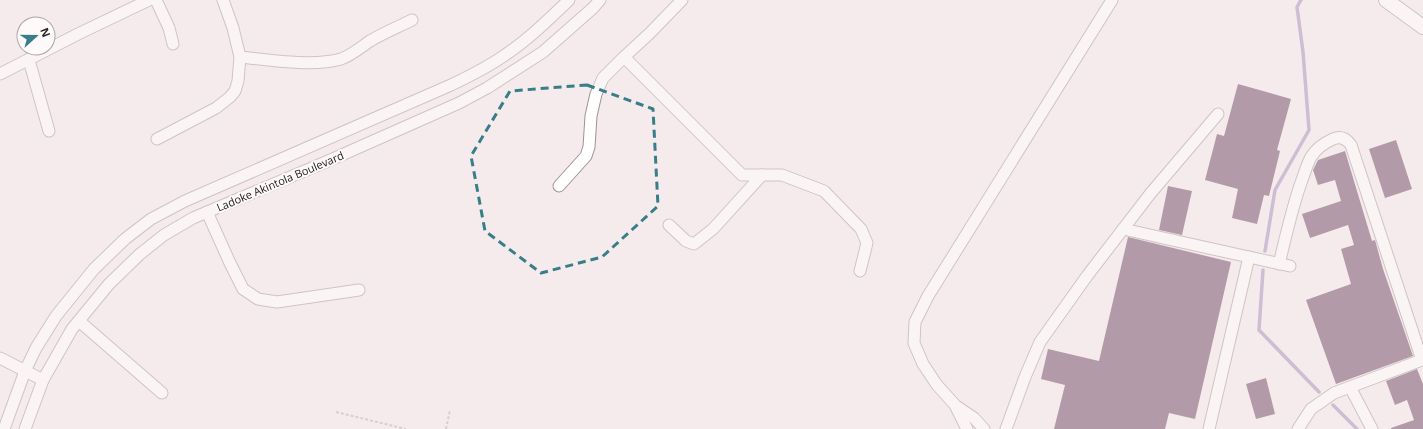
<svg xmlns="http://www.w3.org/2000/svg" width="1423" height="429" viewBox="0 0 1423 429" font-family="'Open Sans',sans-serif">
<style>
.lines{fill:none;stroke-linecap:round;stroke-linejoin:round}
.stream{stroke:#9e86b4;stroke-width:3.5}
.building{fill:#633855}
.minor-casing{stroke:#9e9495;stroke-width:13}
.major-casing{stroke:#9e9495;stroke-width:16}
.path{stroke:#b4acac;stroke-width:2;stroke-dasharray:3 2;stroke-linecap:butt}
.minor{stroke:#fff;stroke-width:11}
.major{stroke:#fff;stroke-width:14}
.marked{fill:none;stroke:#377e89;stroke-width:3;stroke-dasharray:8 5;stroke-linejoin:round}
.labels{text-anchor:middle;dominant-baseline:central;stroke-width:4;stroke-linejoin:round;paint-order:stroke}
.street-label{font-size:11px;fill:#272323;stroke:#fffafa}
</style>
<rect width="100%" height="100%" fill="#f6ebec"/>
<g class="lines">
<!-- stream -->
<g class="stream">
<path d="M 1265,251 L 1275,190 L 1309,130 L 1303,52 L 1297,7 L 1301,0"/>
<path d="M 1263,270 L 1259,330 L 1319,392"/>
<path d="M 1333,405 L 1357,429"/>
</g>
</g>
<!-- building -->
<g class="building">
<path d="M 1238,84 L 1291,99 L 1277,150 L 1280,151 L 1269,196 L 1264,195 L 1257,224 L 1232,218 L 1238,189 L 1205,180 L 1217,134 L 1224,136 Z"/>
<path d="M 1396,140 L 1412,189 L 1385,198 L 1369,149 Z"/>
<path d="M 1345,151 L 1372,241 L 1375,240 L 1383,269 L 1413,356 L 1336,384 L 1306,300 L 1351,284 L 1341,249 L 1354,245 L 1348,225 L 1310,238 L 1302,214 L 1341,201 L 1335,180 L 1318,185 L 1313,170 L 1318,160 Z"/>
<path d="M 1168,186 L 1192,191 L 1182,235 L 1159,230 Z"/>
<path d="M 1128,237 L 1231,262 L 1195,419 L 1169,413 L 1165,429 L 1054,429 L 1065,385 L 1041,379 L 1048,349 L 1099,361 Z"/>
<path d="M 1417,369 L 1423,384 L 1423,429 L 1391,429 L 1391,428 L 1414,420 L 1407,400 L 1395,405 L 1386,381 Z"/>
<path d="M 1266,378 L 1275,414 L 1256,419 L 1246,384 Z"/>
</g>
<g class="lines">
<!-- minor casing -->
<g class="minor-casing">
<g id="minor">
<path d="M 156,0 L 169,28 L 173,44"/>
<path d="M 240,57 C 269,60 313,67 341,59 C 352,55 361,47 370,41 C 383,33 398,27 412,20"/>
<path d="M 624,57 L 742,175 L 782,175 L 824,191 L 861,229 L 867,243 L 860,271"/>
<path d="M 29,60 L 49,131"/>
<path d="M 0,74 L 78,34 L 149,0"/>
<path d="M 157,139 L 216,108 L 230,97 L 235,91 L 238,81 L 240,57 L 233,28 L 223,0"/>
<path d="M 559,186 L 586,156 L 589,147 L 591,116 L 596,94 L 603,78 L 624,57 L 650,33 L 682,0"/>
<path d="M 207,212 L 230,263 L 243,289 L 258,299 L 277,302 L 359,290"/>
<path d="M 669,225 L 686,241 L 694,244 L 713,229 L 762,175"/>
<path d="M 1123,229 L 1249,257"/>
<path d="M 1279,264 C 1286,236 1292,207 1302,180 C 1305,172 1307,164 1311,157 C 1316,149 1324,143 1333,139 C 1340,136 1346,138 1351,145 L 1422,360 L 1334,393 L 1311,409 L 1298,429"/>
<path d="M 79,321 L 162,393"/>
<path d="M 0,358 L 43,380"/>
<path d="M 1350,387 L 1372,429"/>
<path d="M 956,407 L 967,429"/>
<path d="M 4,429 L 25,371 L 36,348 L 56,316 L 94,269 L 125,239 L 151,219 L 185,201 L 451,85 C 470,76 488,67 505,55 C 529,39 549,19 569,0"/>
<path d="M 25,429 L 43,380 L 72,329 L 109,284 L 140,254 L 164,235 L 193,218 L 328,161 L 459,103 L 487,88 L 543,52 L 593,8 L 600,0"/>
<path d="M 984,429 L 974,418 L 956,406 L 937,385 L 923,364 L 914,343 L 915,322 L 928,296 L 1112,0"/>
<path d="M 1006,429 L 1025,377 L 1040,342 L 1087,276 L 1150,194 L 1218,114"/>
<path d="M 1209,429 L 1249,257 L 1290,266"/>
</g>
</g>
<!-- major casing -->
<g class="major-casing">
<path id="major" d="M 1386,0 L 1423,27"/>
</g>
<!-- path -->
<g class="path">
<path d="M 336,412 L 406,429"/>
<path d="M 446,429 L 450,410"/>
</g>
<!-- minor -->
<use href="#minor" class="minor"/>
<!-- major -->
<use href="#major" class="major"/>
</g>
<!-- marked area -->
<path d="M0 0H1423V429H0ZM 587,85 L 653,109 L 658,206 L 602,257 L 541,273 L 485,231 L 471,156 L 510,91 Z" fill="#f6ebec" fill-opacity=".55" fill-rule="evenodd"/>
<path class="marked" d="M 587,85 L 653,109 L 658,206 L 602,257 L 541,273 L 485,231 L 471,156 L 510,91 Z"/>
<g class="labels">
<!-- street labels -->
<g class="street-label">
<text transform="translate(280 181) rotate(-23)">Ladoke Akintola Boulevard</text>
</g>
</g>
<!-- north arrow -->
<g transform="translate(36 36) rotate(69)"><circle r="19" fill="#fffafa" stroke="#a9a4a4"/>
<path d="M0-3L7 15L0 10L-7 15Z" fill="#377e89"/>
<text y="-6" font-size="11" font-weight="bold" text-anchor="middle" fill="#272323">N</text>
</g>
</svg>
